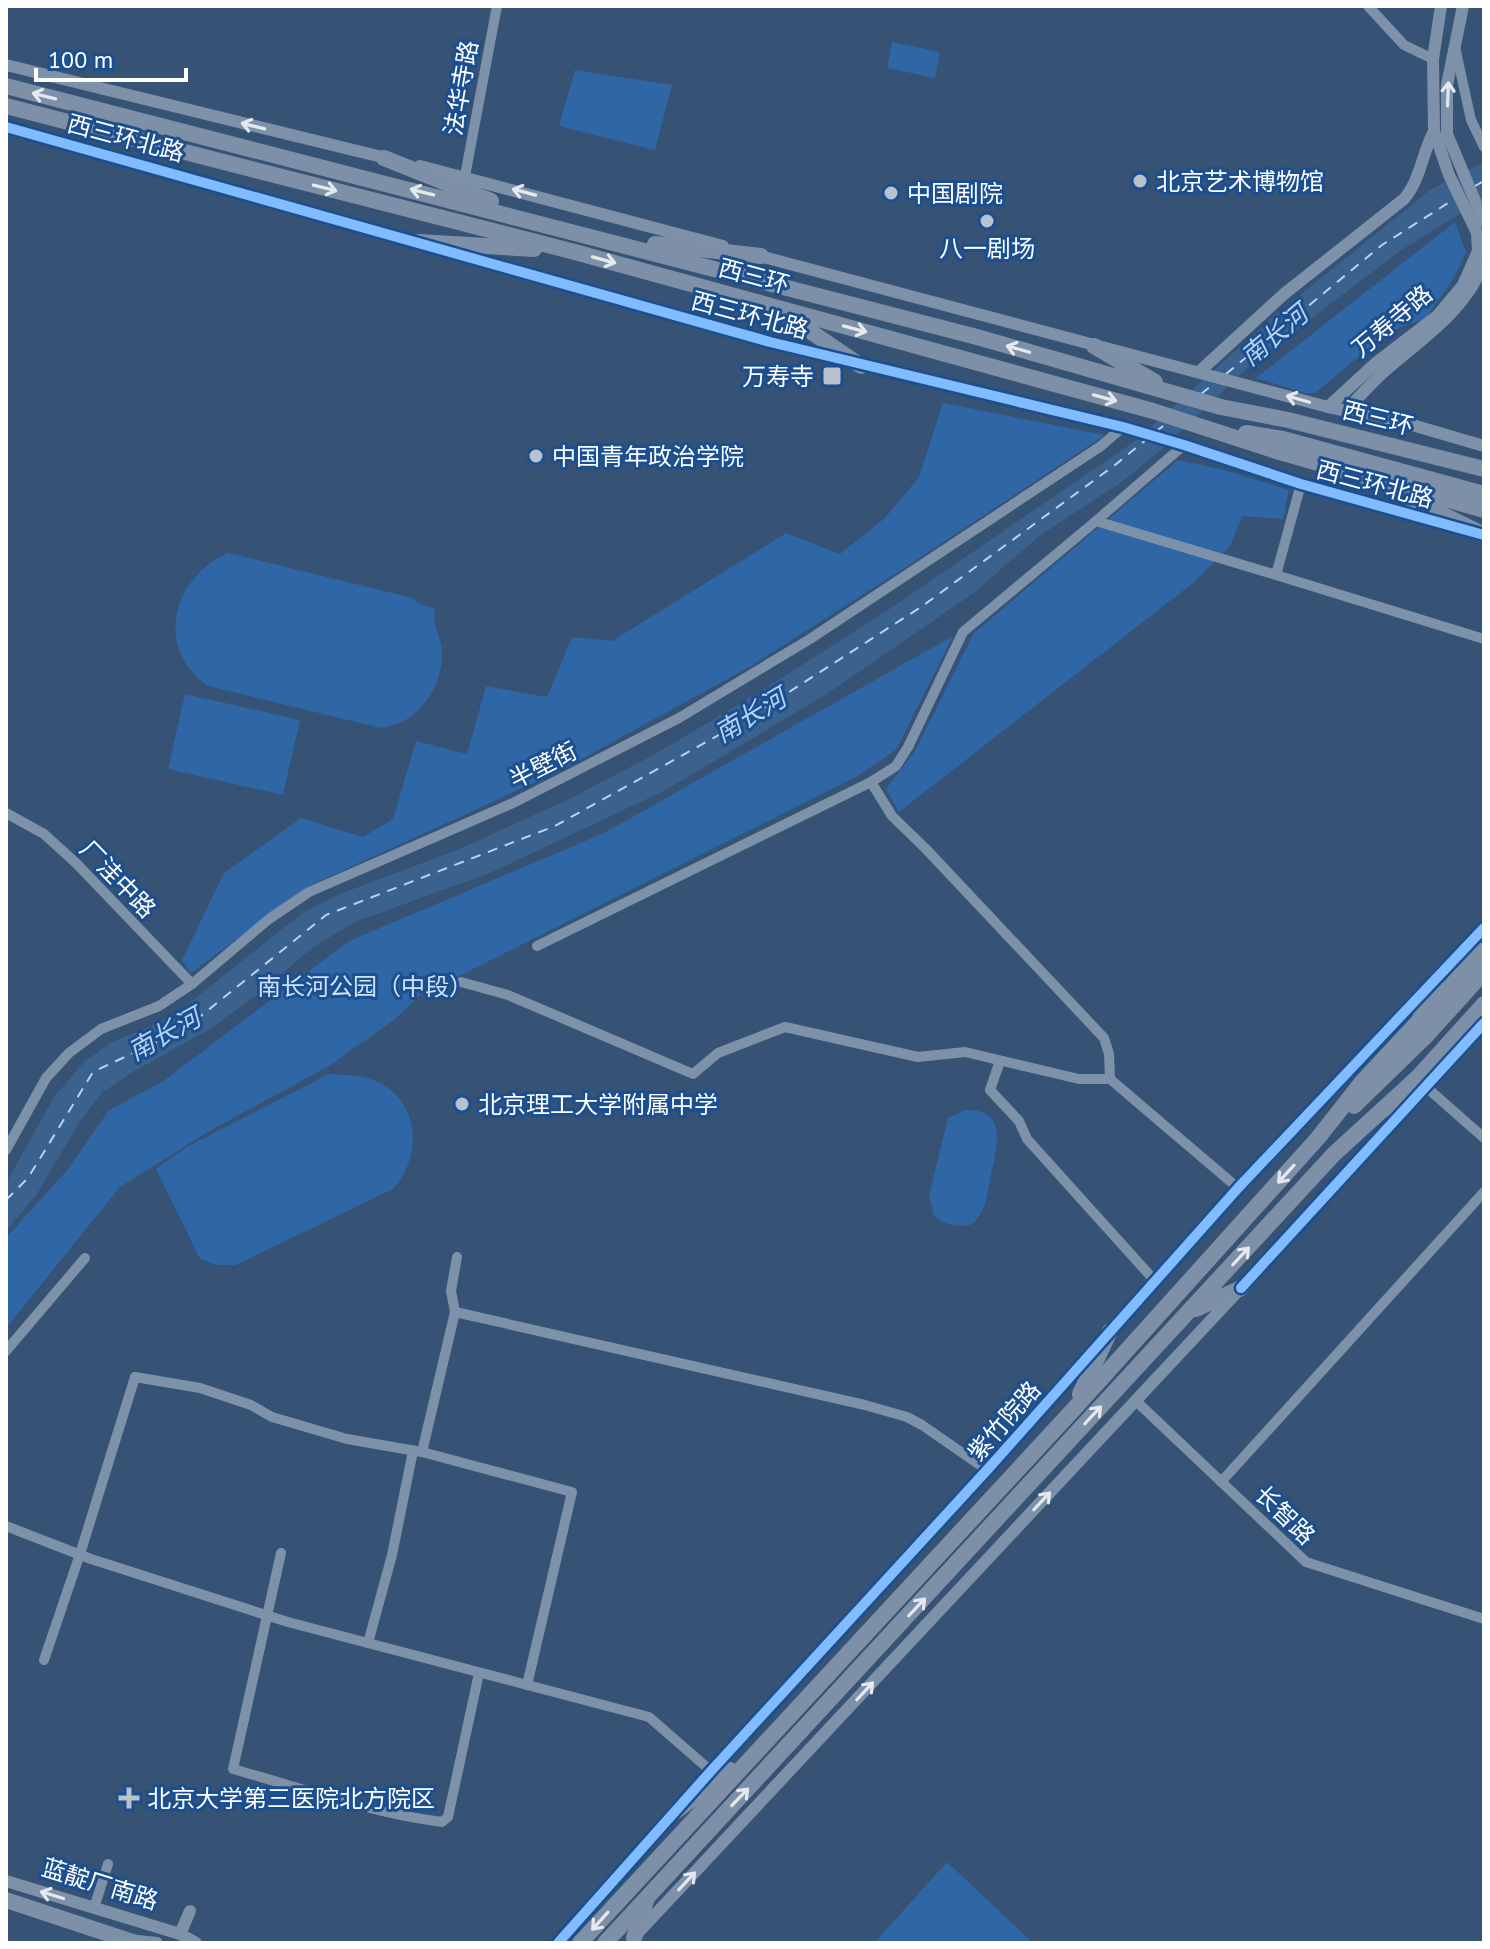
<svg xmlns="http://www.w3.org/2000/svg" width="1490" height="1949" viewBox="0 0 1490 1949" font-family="'PT Sans','Noto Sans SC',sans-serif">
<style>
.green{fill:#2f66a5}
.water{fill:#3b618d}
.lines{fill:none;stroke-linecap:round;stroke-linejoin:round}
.ferry{stroke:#b5d3f5;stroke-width:2;stroke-dasharray:10 8;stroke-linecap:butt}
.minor{stroke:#7d92a8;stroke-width:10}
.tertiary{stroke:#7d92a8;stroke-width:12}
.trunk{stroke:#7e90a7;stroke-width:16}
.cycleway-casing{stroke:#1b4f8f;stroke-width:15}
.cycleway{stroke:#80bcff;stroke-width:10}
.oneway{stroke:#e5e9ee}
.oneway2{stroke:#e5e9ed}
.poi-dot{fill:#b9c2ce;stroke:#1b4f8f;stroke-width:3}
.labels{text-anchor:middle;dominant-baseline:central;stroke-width:6;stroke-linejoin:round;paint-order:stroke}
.street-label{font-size:24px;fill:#fff;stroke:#1b4f8f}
.poi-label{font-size:24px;fill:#fff;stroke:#1b4f8f;text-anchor:start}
.park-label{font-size:24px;fill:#cfe3fa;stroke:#1b4f8f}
.water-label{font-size:26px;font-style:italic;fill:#b5d3f5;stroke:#1b4f8f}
</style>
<rect width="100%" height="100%" fill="#365274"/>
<!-- green -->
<g class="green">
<path d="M 892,42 L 940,52 L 935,78 L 887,68 Z"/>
<path d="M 575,70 L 672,85 L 655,150 L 559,126 Z"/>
<path d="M 1455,222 L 1466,252 L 1454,278 L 1425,319 L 1401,327 L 1379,340 L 1315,393 L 1305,393 L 1256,378 Z"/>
<path d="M 943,403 L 1105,435 L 912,563 L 751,666 L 560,771 L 309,886 L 191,973 L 182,960 L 224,873 L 301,818 L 363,837 L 393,819 L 416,741 L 467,754 L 486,686 L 547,697 L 572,637 L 612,641 L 786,533 L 840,554 L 885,518 L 919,477 Z"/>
<path d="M 1178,460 L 1224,470 L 1289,490 L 1283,519 L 1242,516 L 1230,546 L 1193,583 L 899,812 L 886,789 L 915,751 L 974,633 Z"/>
<path d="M 228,553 L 413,598 L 420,604 L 435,608 C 431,623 441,635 442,651 C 444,686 418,725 381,728 L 208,686 C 153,648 173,577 228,553 Z"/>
<path d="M 953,636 L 896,750 L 856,777 L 419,996 L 394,1020 L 329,1066 L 206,1133 L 120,1187 L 6,1328 L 6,1238 L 68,1169 L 109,1110 L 162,1082 L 349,941 L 604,833 Z"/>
<path d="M 185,694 L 300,720 L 283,795 L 168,769 Z"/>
<path d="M 329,1074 C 344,1075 359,1075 373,1080 C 420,1098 424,1155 393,1189 L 236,1265 L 217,1265 L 200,1259 L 156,1169 L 185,1148 Z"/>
<path d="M 965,1110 C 1009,1108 997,1148 991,1175 C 987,1193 987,1214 970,1225 C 957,1228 944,1224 934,1216 L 929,1196 L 948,1118 Z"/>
<path d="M 947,1862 L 1033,1943 L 874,1943 Z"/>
</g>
<!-- water -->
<path class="water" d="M 1484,162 L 1484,199 L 1400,251 L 1252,364 L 1162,449 L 1123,481 L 1038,537 L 975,592 L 827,694 L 666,790 L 490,873 L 355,922 L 312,948 L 257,995 L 210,1029 L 131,1073 L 102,1093 L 81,1120 L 37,1194 L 6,1231 L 6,1183 L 54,1097 L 84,1062 L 112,1042 L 156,1024 L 183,1008 L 301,914 L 337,895 L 457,850 L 565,801 L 657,753 L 763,690 L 891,608 L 1135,441 L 1273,317 L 1430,190 Z"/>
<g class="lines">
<!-- ferry -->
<g class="ferry">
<path d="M 1475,186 L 1484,181"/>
<path d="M 1226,374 L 1382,245 L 1456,198"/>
<path d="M 1201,394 L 1215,383"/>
<path d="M 1155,432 L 1166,424"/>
<path d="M 6,1200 L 28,1178 L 93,1072 L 186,1028 L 326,915 L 555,826 L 744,721 L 921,607 L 1115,465 L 1147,439"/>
</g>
<!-- minor -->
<g class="minor">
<path d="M 1368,6 L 1404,45 L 1433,59"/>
<path d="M 1455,47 L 1471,120 L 1484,147"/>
<path d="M 465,176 L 497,6"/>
<path d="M 1184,445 L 1096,521 L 1276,575 L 1301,484"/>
<path d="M 1276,575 L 1484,639"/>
<path d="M 871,782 L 892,816 L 926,849 L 1104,1038 L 1109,1054 L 1110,1079 L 1238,1188"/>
<path d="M 6,813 L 44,834 L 76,863 L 192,984"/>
<path d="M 537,946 L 871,782 L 896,766 L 908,747 L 963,632 L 1096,521"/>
<path d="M 461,982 L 508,995 L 693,1074 L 718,1053 L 785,1027 L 918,1057 L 965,1052 L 1079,1079 L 1110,1079"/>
<path d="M 1000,1061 L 990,1090 L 1019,1121 L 1027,1139 L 1155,1281"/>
<path d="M 1425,1086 L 1484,1138"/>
<path d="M 6,1150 L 46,1078 L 69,1053 L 101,1029 L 159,1006 L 192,984 L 269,919 L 309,892 L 513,803 L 679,718 L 810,639 L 1101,446 L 1123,427"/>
<path d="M 455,1312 L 451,1291 L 457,1257"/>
<path d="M 6,1351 L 85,1258"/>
<path d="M 1136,1401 L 1306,1562 L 1484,1619"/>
<path d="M 1221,1482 L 1484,1192"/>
<path d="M 6,1526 L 91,1559 L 288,1622 L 649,1717 L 711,1771"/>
<path d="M 281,1553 L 233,1769 C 301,1788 371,1813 442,1822 L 448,1817 L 479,1673"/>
<path d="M 368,1643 L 392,1555 L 413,1451"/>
<path d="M 44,1660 L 80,1554 L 135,1377 L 200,1388 L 251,1405 L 272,1417 L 347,1439 L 422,1452"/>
<path d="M 527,1685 L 572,1492 L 422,1452 L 455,1312 L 865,1405 L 907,1417 L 922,1425 L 987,1470"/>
<path d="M 94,1908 L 108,1864"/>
</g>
<!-- tertiary -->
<g class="tertiary">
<path d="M 1463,6 L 1447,85 L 1447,134 L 1484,222"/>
<path d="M 6,65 L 390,159"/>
<path d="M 6,127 L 770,342 L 1123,427 L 1184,445 L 1301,484 L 1456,527"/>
<path d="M 420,166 L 723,246"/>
<path d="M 752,254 L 1328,407 L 1402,422 L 1484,446"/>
<path d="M 1200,371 L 1284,294 L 1404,199 C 1421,179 1422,153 1434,131"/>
<path d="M 1328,407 L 1377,362 L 1437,316 L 1463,285 L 1478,251 L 1477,233 L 1449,175 L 1434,131 L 1433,59 L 1441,6"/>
<path d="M 1346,411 C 1359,397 1372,382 1386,370 C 1424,337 1465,311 1484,263"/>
<path d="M 1459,955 L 1484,928"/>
<path d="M 692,1793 L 987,1470 L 1238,1188 L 1427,988"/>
<path d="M 6,1881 L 180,1934 L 196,1943"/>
<path d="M 180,1934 L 190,1911"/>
<path d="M 636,1935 L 1241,1288 L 1484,1023"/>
<path d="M 128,1940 L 157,1943"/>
<path d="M 558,1943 L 680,1806"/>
</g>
<!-- trunk -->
<g class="trunk">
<path d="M 6,86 L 977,337 L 1221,407 L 1288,420 L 1484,469"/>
<path d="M 6,106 L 571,251 L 1153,411 L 1276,451 L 1484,510"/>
<path d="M 384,158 L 491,201"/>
<path d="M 419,242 L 534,249"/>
<path d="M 655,244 L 761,256"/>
<path d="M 785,314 L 861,366"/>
<path d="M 1094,346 L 1155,382"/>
<path d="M 1246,433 L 1283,439 L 1484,494"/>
<path d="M 1401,494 L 1482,534"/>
<path d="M 1442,973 L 1476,949"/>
<path d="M 1420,1011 L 1438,977"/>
<path d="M 1354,1106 L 1427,1035 L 1484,972"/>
<path d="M 1396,1117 L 1410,1090"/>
<path d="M 1196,1309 L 1241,1288"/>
<path d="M 1080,1394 L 1110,1331"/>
<path d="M 675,1812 L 730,1770"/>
<path d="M 6,1900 L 136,1943"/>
<path d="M 634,1938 L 646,1901"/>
<path d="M 580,1943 L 1073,1410 L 1318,1138 L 1362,1082 L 1484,951"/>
<path d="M 605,1943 L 1334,1154 L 1417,1078 L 1484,1004"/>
</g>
<!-- cycleway casing -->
<g class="cycleway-casing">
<g id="cycleway">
<path d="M 6,127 L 770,342 L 1123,427 L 1184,445 L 1301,484 L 1484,535"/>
<path d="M 1241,1288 L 1484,1023"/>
<path d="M 558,1943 L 711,1771 L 987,1470 L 1238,1188 L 1484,928"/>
</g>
</g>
<!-- cycleway -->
<use href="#cycleway" class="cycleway"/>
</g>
<!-- one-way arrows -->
<defs><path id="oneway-shaft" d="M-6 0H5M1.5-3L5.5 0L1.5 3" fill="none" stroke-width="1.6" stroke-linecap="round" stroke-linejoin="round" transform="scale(2)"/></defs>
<g class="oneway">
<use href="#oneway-shaft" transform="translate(1448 94) rotate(-88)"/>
<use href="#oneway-shaft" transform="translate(253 126) rotate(-166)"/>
<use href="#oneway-shaft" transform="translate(524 192) rotate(-165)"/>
<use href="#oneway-shaft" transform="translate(1298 399) rotate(-164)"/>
<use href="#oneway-shaft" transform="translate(1042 1501) rotate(-47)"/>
<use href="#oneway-shaft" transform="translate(865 1691) rotate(-47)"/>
<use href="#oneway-shaft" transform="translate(687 1881) rotate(-47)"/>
<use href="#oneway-shaft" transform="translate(52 1895) rotate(-163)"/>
</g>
<g class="oneway2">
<use href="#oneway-shaft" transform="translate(44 96) rotate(-166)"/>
<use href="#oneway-shaft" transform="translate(325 188) rotate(14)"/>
<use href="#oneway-shaft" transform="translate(422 192) rotate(-166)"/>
<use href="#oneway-shaft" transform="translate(604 260) rotate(15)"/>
<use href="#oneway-shaft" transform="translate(855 329) rotate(15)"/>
<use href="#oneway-shaft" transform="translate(1018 349) rotate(-164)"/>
<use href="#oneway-shaft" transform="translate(1105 398) rotate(15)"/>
<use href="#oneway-shaft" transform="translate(1286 1174) rotate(132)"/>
<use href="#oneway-shaft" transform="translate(1241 1256) rotate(-47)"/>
<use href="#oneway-shaft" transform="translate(1093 1415) rotate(-47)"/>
<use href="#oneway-shaft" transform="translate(917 1607) rotate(-47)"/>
<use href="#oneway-shaft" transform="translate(740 1797) rotate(-46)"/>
<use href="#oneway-shaft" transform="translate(600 1921) rotate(132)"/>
</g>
<!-- markers -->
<g class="poi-dot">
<circle cx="1140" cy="181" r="8"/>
<circle cx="891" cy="193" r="8"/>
<circle cx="987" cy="221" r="8"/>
<rect x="822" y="366" width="20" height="20" rx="4"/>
<circle cx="536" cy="456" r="8"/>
<circle cx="462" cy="1104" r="8"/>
<path d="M125 1786h8v8h8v8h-8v8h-8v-8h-8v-8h8z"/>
</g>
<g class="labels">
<!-- street labels -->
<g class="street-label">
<text transform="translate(461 88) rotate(-80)">法华寺路</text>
<text transform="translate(126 138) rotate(15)">西三环北路</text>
<text transform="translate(754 276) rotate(15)">西三环</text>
<text transform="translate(750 315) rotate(15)">西三环北路</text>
<text transform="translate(1392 321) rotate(-40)">万寿寺路</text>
<text transform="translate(1378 418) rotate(14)">西三环</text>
<text transform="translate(1375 484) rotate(15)">西三环北路</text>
<text transform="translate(543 765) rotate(-27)">半壁街</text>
<text transform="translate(118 879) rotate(46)">厂洼中路</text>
<text transform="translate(1004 1421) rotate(-49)">紫竹院路</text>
<text transform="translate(1285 1515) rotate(44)">长智路</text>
<text transform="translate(100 1884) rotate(17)">蓝靛厂南路</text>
</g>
<!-- poi labels -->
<g class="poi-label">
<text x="1156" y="181">北京艺术博物馆</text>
<text x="907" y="193">中国剧院</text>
<text x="987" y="248" text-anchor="middle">八一剧场</text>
<text x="814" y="376" text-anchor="end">万寿寺</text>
<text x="552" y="456">中国青年政治学院</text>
<text x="478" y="1104">北京理工大学附属中学</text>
<text x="147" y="1798">北京大学第三医院北方院区</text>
</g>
<!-- park labels -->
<g class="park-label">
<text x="365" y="986">南长河公园（中段）</text>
</g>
<!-- water labels -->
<g class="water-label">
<text transform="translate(1274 335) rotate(-40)">南长河</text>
<text transform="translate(750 715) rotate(-31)">南长河</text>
<text transform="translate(164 1034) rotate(-29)">南长河</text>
</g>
</g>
<!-- border -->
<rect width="1490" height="1949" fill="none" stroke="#ffffff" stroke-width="16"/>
<!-- scale -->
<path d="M36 68v12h150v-12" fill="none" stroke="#ffffff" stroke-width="4"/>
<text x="48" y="68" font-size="24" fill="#ffffff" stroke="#1b4f8f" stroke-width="6" paint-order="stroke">100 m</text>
</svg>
